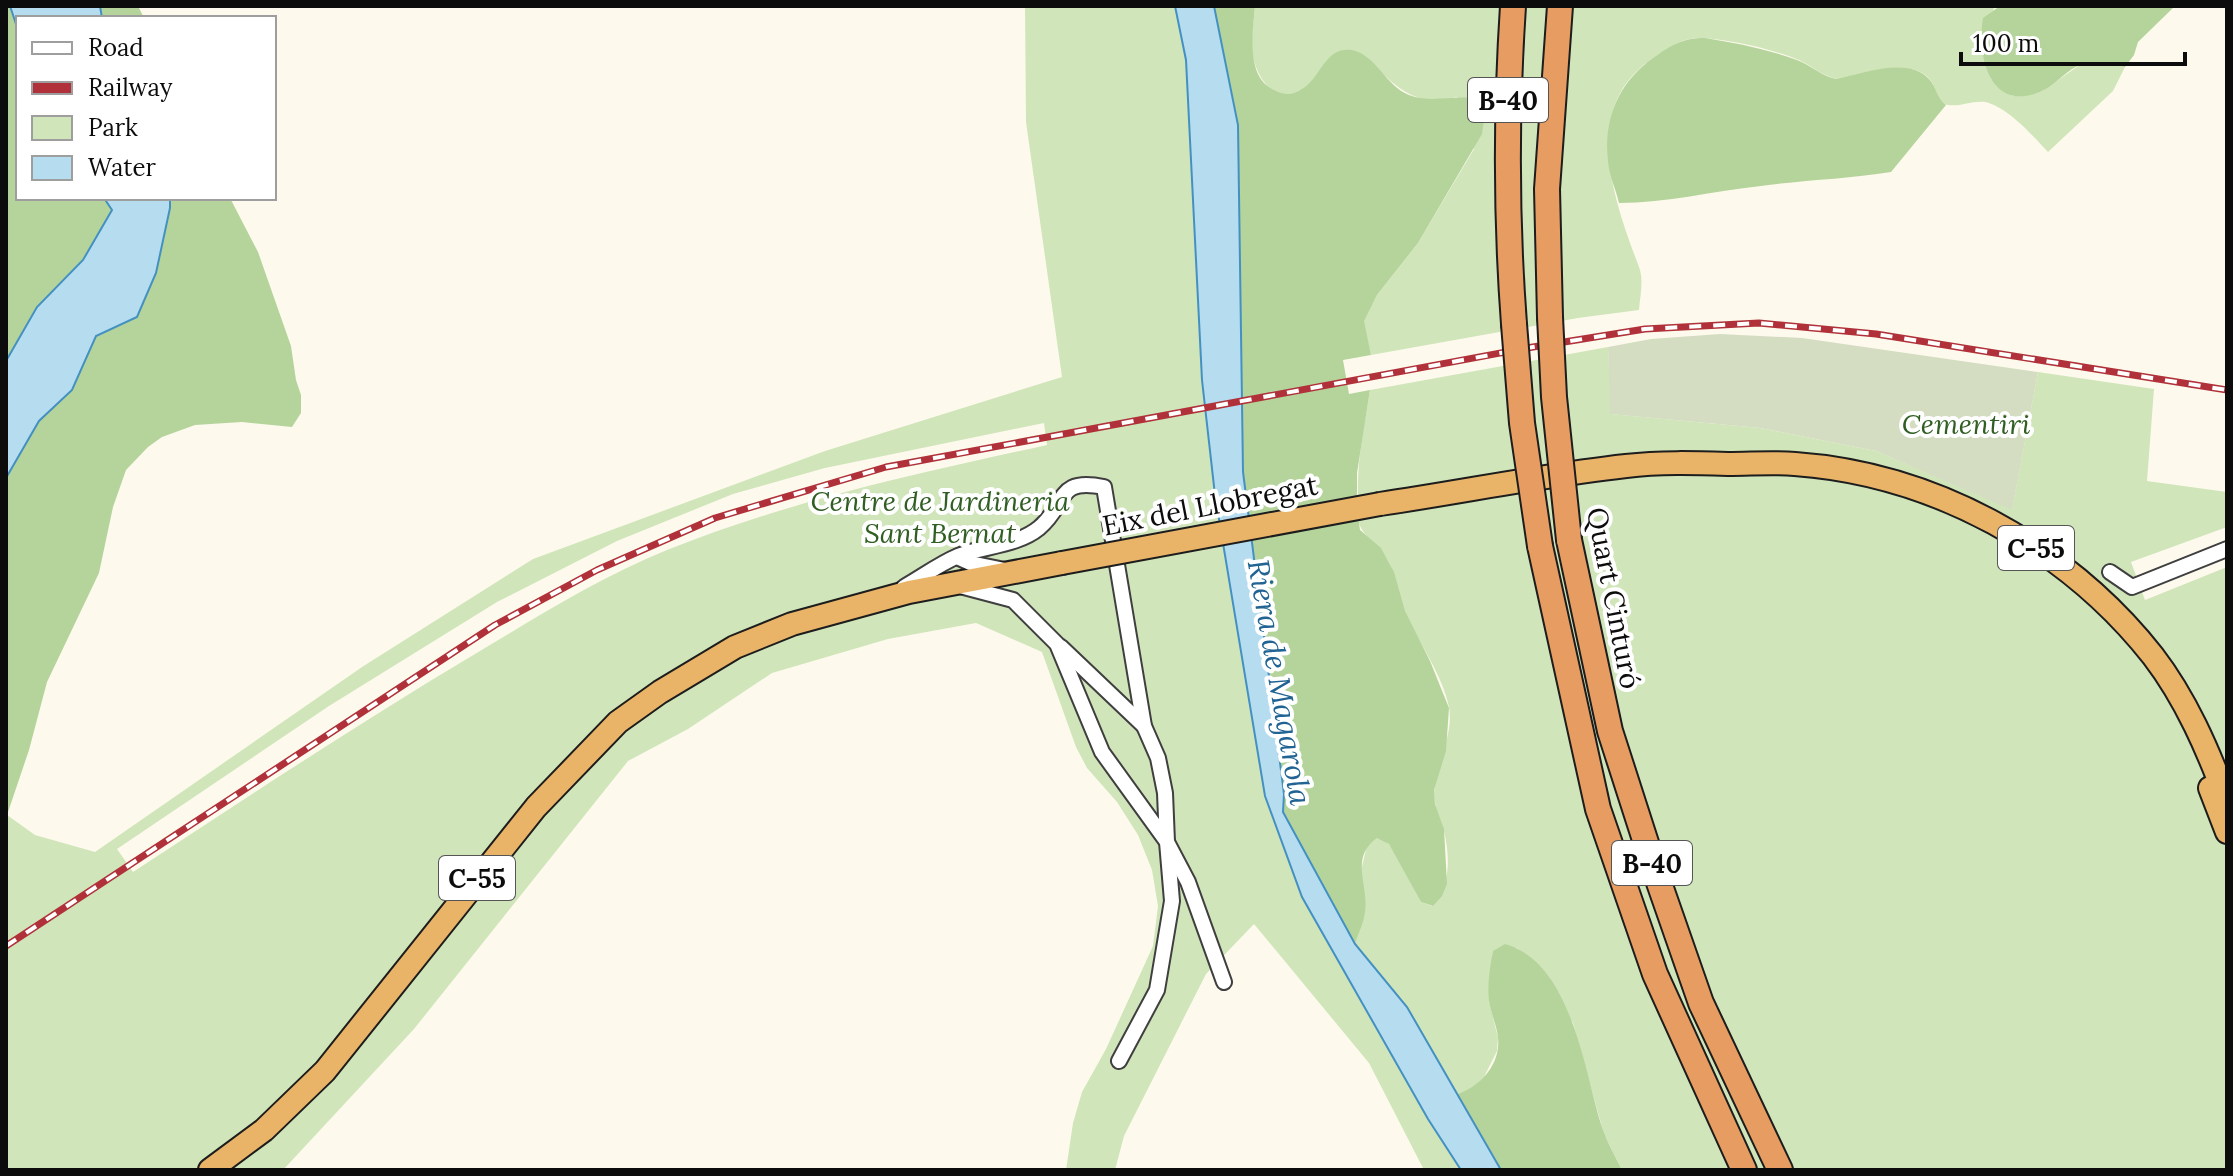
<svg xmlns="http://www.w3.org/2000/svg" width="2233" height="1176" viewBox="0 0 2233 1176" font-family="Lora,serif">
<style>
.green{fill:#d1e5ba;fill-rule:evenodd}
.forest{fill:#b5d49b}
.cemetery{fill:#d4ddc1}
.water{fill:#b6dcf0;stroke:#4491c1;stroke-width:2}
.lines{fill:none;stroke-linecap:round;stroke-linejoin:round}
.minor-casing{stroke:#3f3f3f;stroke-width:18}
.trunk-casing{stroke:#1d1d1d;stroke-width:26}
.motorway-casing{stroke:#1d1d1d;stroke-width:28}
.minor{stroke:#fff;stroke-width:14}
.trunk{stroke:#eab468;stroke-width:22}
.motorway{stroke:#e79c62;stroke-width:24}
.rail-casing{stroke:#b03139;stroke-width:7}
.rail{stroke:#fff;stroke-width:4;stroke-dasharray:12;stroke-linecap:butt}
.trunk-bridge-casing{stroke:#1d1d1d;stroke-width:26;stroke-linecap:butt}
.motorway-bridge-casing{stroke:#1d1d1d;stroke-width:28;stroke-linecap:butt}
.trunk-bridge{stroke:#eab468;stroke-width:22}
.motorway-bridge{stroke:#e79c62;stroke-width:24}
.labels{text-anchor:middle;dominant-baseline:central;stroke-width:8;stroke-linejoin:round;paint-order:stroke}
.shield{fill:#fff;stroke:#555;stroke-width:2}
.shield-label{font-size:26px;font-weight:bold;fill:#0c0c0c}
.park-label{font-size:28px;font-style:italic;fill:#305e23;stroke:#fff}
.street-label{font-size:28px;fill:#0c0c0c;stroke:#fff}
.water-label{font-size:30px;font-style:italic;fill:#216393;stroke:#fff}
</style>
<rect width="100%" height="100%" fill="#fdfaed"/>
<!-- green -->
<g class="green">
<path d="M 1025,6 L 1175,6 L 1186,60 L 1202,380 L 1215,495 L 1265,796 L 1302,897 L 1428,1119 L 1461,1170 L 1424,1170 L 1369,1063 L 1254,924 L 1206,974 L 1124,1136 L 1115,1170 L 1066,1170 L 1073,1123 L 1082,1092 L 1106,1049 L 1153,946 L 1158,906 L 1152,870 L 1138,835 L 1117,802 L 1087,768 L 1076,747 L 1042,652 L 976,623 L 888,639 L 772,673 L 688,729 L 628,761 L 414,1029 L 283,1170 L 6,1170 L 7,815 L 35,835 L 95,852 L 362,667 L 533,559 L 825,451 L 1062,377 L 1026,122 ZM 1044,423 L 1047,445 C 919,473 789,501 667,550 C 600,577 537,617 475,654 C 359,723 246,798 133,872 L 117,849 L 329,706 L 497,602 L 617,541 L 733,494 L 825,468 Z"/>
<path d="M 1255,6 L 2000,6 L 1994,8 L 1981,48 L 1991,79 L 2013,96 L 2044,90 L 2081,64 L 2095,61 L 2125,67 L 2113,91 L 2048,152 C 2033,136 2008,107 1985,102 C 1973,100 1960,107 1948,105 C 1937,103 1937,89 1931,81 C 1914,56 1861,74 1837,79 C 1822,76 1812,66 1799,60 C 1769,48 1735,41 1704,38 C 1681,37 1667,48 1649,61 C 1580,110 1615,203 1639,267 C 1644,279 1640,297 1639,310 L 1578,318 L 1371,355 L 1363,321 L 1377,295 L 1418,243 L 1474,149 L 1457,97 C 1416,108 1397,88 1370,61 L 1326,62 C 1319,74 1305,94 1289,95 C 1267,97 1254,69 1252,51 C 1251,36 1254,20 1255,6 Z"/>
<path d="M 1608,347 L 1611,414 L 1760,428 L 1876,451 L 2012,509 L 2038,372 L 2154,389 L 2147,481 L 2227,492 L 2227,527 L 2131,562 L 2145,600 L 2227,567 L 2227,1170 L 1622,1170 L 1604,1134 L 1573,1023 L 1539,967 L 1517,948 L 1493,951 L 1489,1001 L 1498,1038 L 1497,1051 L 1484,1077 L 1471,1090 L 1457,1094 L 1407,1007 L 1355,944 L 1365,911 L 1361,871 L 1367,845 L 1378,837 L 1389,844 L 1396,854 L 1421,902 L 1432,906 C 1451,886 1450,857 1444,831 C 1442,821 1436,812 1435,802 C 1429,772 1455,740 1449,707 C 1443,676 1418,641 1405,612 C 1398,595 1397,577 1388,561 C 1379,544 1361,537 1357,517 C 1356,509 1358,501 1358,493 C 1357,458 1365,424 1370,390 Z"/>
</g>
<!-- forest -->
<g class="forest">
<path d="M 6,6 L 10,6 L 18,30 L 18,198 L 104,198 L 112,210 L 83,260 L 37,307 L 6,361 Z"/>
<path d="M 100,6 L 138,6 L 144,18 L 102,18 Z"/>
<path d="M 1214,6 L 1255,6 C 1253,31 1245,77 1274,90 C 1284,95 1292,96 1302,89 C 1317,80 1321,62 1335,53 C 1339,50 1347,49 1352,50 C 1376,55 1386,86 1409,95 C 1430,103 1449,96 1470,98 L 1479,108 L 1484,120 L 1482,134 L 1418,243 L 1377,295 L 1364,321 L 1371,355 L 1343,360 L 1349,394 L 1370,390 L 1357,473 L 1357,509 L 1360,530 L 1381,548 L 1394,572 L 1405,611 L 1430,661 L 1449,708 L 1446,751 L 1434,790 L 1435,804 L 1444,829 L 1447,884 L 1442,896 L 1433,906 L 1421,902 L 1389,844 L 1377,838 C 1349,858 1369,885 1365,912 C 1364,922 1358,934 1355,944 L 1283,812 L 1284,794 L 1243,472 Z"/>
<path d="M 2000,6 L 2175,6 L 2138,42 L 2134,55 L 2125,67 C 2111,64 2096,59 2082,64 C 2068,69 2058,82 2046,89 C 1992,117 1976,59 1983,18 Z"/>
<path d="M 1705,38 C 1736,43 1767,49 1797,60 C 1811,65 1821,76 1836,79 C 1862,74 1908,56 1929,79 C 1937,87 1936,98 1946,105 L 1891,172 C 1848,179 1804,180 1761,186 C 1713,191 1667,203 1619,203 C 1616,189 1609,176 1608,161 C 1603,119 1619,82 1653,58 C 1671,45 1682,38 1705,38 Z"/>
<path d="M 170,198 L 230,198 L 258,252 L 291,346 L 296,380 L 301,395 L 301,413 L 292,427 L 242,422 L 195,425 L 162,437 L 148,447 L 126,470 L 113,507 L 99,573 L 47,682 L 29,750 L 6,818 L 6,478 L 39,421 L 72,390 L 96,336 L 137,317 L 170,208 Z"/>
<path d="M 1505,944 C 1571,962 1584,1069 1601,1124 C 1606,1141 1615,1155 1622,1170 L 1501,1170 L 1457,1094 C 1480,1087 1501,1064 1498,1038 C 1497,1026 1491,1014 1489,1001 C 1487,985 1490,967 1493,951 Z"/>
</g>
<!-- cemetery -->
<path class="cemetery" d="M 1720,334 L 1802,338 L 2038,372 L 2012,510 L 1876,451 L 1760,428 L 1610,414 L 1608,347 L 1651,339 Z"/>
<!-- water -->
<g class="water">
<path d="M 10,6 L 100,6 L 102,18 L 18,18 L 18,30 Z"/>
<path d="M 1175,6 L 1214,6 L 1238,125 L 1243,472 L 1284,794 L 1283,812 L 1355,944 L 1407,1007 L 1501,1170 L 1461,1170 L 1428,1119 L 1302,897 L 1265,796 L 1215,495 L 1202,380 L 1186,60 Z"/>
<path d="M 104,198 L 170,198 L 170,208 L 156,273 L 137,317 L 96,336 L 72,390 L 39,421 L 6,478 L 6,361 L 37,307 L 83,260 L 112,210 Z"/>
</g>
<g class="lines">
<!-- minor casing -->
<g class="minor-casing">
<g id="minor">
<path d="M 957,557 L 970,563 L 1005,570"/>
<path d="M 2110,572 L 2132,587 L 2227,549"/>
<path d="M 960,586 L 1013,600 L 1057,644 L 1102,752 L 1167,842 L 1172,901 L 1157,990 L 1119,1061"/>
<path d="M 904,587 C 922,577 939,564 958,556 C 983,546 1017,546 1039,528 C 1068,504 1055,477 1104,487 L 1144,726 L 1158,758 L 1165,793 L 1167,842 L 1188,882 L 1224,982"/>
<path d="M 1061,647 L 1144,726"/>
</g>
</g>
<!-- trunk casing -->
<g class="trunk-casing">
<g id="trunk">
<path d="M 1380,504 C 1462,492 1544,475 1626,466 C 1660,462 1694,463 1728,464 C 1751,464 1773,462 1795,464 C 1934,474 2067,547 2153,656 C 2186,699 2208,750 2227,801"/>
<path d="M 2210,788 L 2227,832"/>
<path d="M 210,1170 L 264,1130 L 325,1071 L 536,807 L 618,722 L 660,692 L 735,647 L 792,624 L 909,592 L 1062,563"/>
</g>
</g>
<!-- motorway casing -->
<g class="motorway-casing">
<g id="motorway">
<path d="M 1513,6 C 1506,112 1506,218 1514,324"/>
<path d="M 1550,317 L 1547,189 L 1560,6"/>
<path d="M 1569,540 L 1610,731 L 1656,874 L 1701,1003 L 1780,1170"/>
<path d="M 1540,546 L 1598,809 L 1655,974 L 1744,1170"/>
</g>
</g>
<!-- minor -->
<use href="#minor" class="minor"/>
<!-- trunk -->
<use href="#trunk" class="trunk"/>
<!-- motorway -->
<use href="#motorway" class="motorway"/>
<!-- rail casing -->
<g class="rail-casing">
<path id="rail" d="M 6,946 L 495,625 L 597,570 L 715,518 L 886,467 L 1533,347 L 1645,329 L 1759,323 L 1876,334 L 2227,390"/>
</g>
<!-- rail -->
<use href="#rail" class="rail"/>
<!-- trunk-bridge casing -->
<g class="trunk-bridge-casing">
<path id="trunk-bridge" d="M 1062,563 L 1380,504"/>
</g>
<!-- motorway-bridge casing -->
<g class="motorway-bridge-casing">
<g id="motorway-bridge">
<path d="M 1550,317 L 1554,397 L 1569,540"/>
<path d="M 1514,324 L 1522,423 L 1540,546"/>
</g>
</g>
<!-- trunk-bridge -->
<use href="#trunk-bridge" class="trunk-bridge"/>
<!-- motorway-bridge -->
<use href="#motorway-bridge" class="motorway-bridge"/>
</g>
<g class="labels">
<!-- shield labels -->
<g class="shield">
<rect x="1468" y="78" width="80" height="44" rx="6"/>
<rect x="1998" y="526" width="76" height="44" rx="6"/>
<rect x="1612" y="841" width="80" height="44" rx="6"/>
<rect x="439" y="856" width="76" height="44" rx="6"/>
</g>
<g class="shield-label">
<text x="1508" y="100">B-40</text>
<text x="2036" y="548">C-55</text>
<text x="1652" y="863">B-40</text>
<text x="477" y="878">C-55</text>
</g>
<!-- park labels -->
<g class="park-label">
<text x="1966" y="424">Cementiri</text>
<text x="940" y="501">Centre de Jardineria<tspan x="940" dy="32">Sant Bernat</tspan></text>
</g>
<!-- street labels -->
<g class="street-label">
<text transform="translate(1210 505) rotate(-11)">Eix del Llobregat</text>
<text transform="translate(1614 598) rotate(79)">Quart Cinturó</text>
</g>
<!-- water labels -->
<g class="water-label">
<text transform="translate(1280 682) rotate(80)">Riera de Magarola</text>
</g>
</g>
<!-- border -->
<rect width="2233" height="1176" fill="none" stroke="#0c0c0c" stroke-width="16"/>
<!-- legend -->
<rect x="16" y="16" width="260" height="184" fill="#ffffff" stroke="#9e9e9e" stroke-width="2"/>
<rect x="32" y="42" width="40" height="12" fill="#ffffff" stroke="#9e9e9e" stroke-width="2"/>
<text x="88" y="56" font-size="24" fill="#0c0c0c">Road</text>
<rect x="32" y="82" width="40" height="12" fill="#b03139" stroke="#9e9e9e" stroke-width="2"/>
<text x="88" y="96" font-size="24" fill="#0c0c0c">Railway</text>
<rect x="32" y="116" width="40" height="24" fill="#d1e5ba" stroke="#9e9e9e" stroke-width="2"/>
<text x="88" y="136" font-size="24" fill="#0c0c0c">Park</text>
<rect x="32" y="156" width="40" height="24" fill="#b6dcf0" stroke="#9e9e9e" stroke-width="2"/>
<text x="88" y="176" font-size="24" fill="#0c0c0c">Water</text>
<!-- scale -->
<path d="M1961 52v12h224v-12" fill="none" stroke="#0c0c0c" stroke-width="4"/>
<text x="1973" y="52" font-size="24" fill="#0c0c0c" stroke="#ffffff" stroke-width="6" paint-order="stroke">100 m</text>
</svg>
